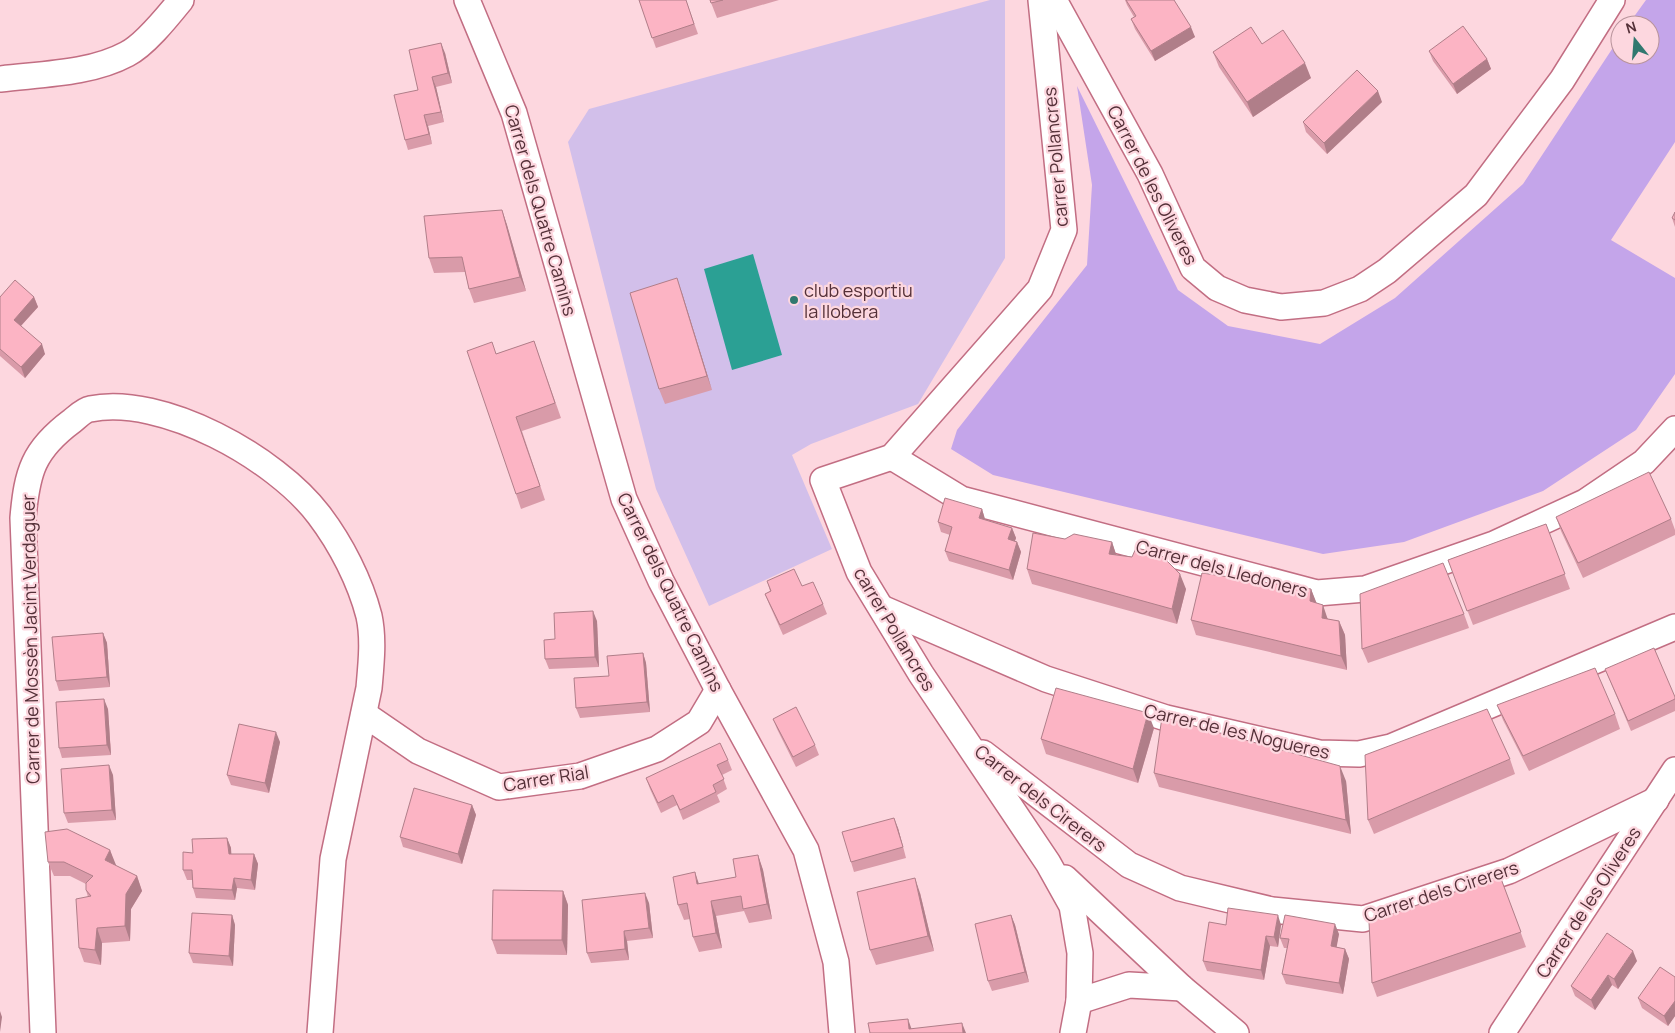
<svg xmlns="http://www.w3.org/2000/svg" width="1675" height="1033" viewBox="0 0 1675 1033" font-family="Manrope,sans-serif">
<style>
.green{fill:#d2bfea}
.forest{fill:#c4a5ea}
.water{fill:#2ba094}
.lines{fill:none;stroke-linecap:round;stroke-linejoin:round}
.minor-casing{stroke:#c26e83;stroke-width:28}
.minor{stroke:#fff;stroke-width:25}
.wall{fill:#d99ba9}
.shaded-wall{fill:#b07e89}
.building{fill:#fcb4c4;stroke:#b07e89}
.poi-dot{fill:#31786f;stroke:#fdd7df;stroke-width:2}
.labels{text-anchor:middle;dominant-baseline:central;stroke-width:4.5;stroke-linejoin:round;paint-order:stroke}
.street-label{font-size:18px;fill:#543038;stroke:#fdd7df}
.poi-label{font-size:18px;fill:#543038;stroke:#fdd7df;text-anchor:start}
</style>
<rect width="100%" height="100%" fill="#fdd7df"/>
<!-- green -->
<path class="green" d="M 990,0 L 1005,0 L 1005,258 L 918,404 L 811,444 L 792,455 L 832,549 L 709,606 L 656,489 L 568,142 L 589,109 Z"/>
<!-- forest -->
<path class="forest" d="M 1646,0 L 1675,0 L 1675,142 L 1611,240 L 1675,278 L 1675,374 L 1636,430 L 1543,491 L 1404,542 L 1323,554 L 993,475 L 951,449 L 957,430 L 1087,265 L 1092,185 L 1077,86 L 1178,290 L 1228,326 L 1320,344 L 1395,298 L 1523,184 L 1620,37 L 1620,55 L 1650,55 L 1650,25 L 1628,25 Z"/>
<!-- water -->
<path class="water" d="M 753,254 L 782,355 L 732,370 L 704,269 Z"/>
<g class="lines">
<!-- minor casing -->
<g class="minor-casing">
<g id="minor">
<path d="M 467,0 L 514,113 L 624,499 L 661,581 L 718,690 L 806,850 L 836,962 L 842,1033"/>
<path d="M 1041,0 L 1064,230 L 1040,289 L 892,457 L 823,480 L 859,572 L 921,674 L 1048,863 L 1072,906 L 1080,953 L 1079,1001 L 1073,1033"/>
<path d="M 1054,0 L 1150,174 L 1193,268 L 1217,288 L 1245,300 L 1281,307 L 1324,303 L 1360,289 L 1387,271 L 1476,195 L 1562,80 L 1612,0"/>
<path d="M 0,79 C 41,74 90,74 127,54 C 145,45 168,16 181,0"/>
<path d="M 892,457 L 961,499 L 1317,593 L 1365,589 L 1494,544 L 1585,502 L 1644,462 L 1675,429"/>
<path d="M 884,609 L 1046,679 L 1166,718 L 1319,753 L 1359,754 L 1391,747 L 1675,627"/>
<path d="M 364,714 L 418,751 L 499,787 L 580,776 L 657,749 L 699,722 L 718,690"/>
<path d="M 983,753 L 1129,865 L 1180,888 L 1272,910 L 1363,919 L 1509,871 L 1656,800"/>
<path d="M 1065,878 L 1182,988 L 1236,1033"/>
<path d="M 1079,1001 L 1129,985 L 1182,988"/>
<path d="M 43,1033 L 23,518 C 27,472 33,450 72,421 C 77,417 84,410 90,409 C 162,394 276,458 319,515 C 341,544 360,581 369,616 C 374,639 371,665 369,688 L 333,859 L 320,1033"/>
<path d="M 1502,1033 L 1675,770"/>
</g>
</g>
<!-- minor -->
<use href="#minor" class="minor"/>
</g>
<!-- wall -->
<g class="wall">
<path d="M 639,0 L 686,0 L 698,34 L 656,48 Z"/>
<path d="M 710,0 L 779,0 L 717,18 Z"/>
<path d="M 1125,0 L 1174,0 L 1195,37 L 1155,61 L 1135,29 L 1131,19 L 1134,17 L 1127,5 Z"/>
<path d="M 1429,51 L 1487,59 L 1491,69 L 1457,94 L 1433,61 Z"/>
<path d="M 1213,52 L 1311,78 L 1253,117 L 1219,67 Z"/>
<path d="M 445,53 L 452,83 L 436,87 L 444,122 L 428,126 L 432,144 L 408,150 L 405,140 L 418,90 Z"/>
<path d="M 1382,102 L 1327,154 L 1306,132 L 1303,122 Z"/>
<path d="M 502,210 L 507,225 L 526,291 L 474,303 L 469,289 L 465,272 L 434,273 L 429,258 Z"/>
<path d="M 1675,212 L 1675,227 L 1672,218 Z"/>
<path d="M 682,293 L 712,390 L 665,404 L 659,389 Z"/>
<path d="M 0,297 L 34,297 L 38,307 L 21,326 L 45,354 L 25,378 L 0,356 Z"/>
<path d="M 534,341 L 561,418 L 522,431 L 545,500 L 521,509 L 516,494 L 496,354 Z"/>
<path d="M 982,509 L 985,520 L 1012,528 L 1016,538 L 1015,541 L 1017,542 L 1021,552 L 1013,580 L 949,561 L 945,551 L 950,535 L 941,532 L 938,522 Z"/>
<path d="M 1556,517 L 1671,519 L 1675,530 L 1675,535 L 1583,578 L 1561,531 Z"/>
<path d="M 1546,524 L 1570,589 L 1473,625 L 1448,560 Z"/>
<path d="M 1065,539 L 1112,542 L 1116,555 L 1186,589 L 1177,624 L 1032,584 L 1027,569 Z"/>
<path d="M 767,581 L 802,586 L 823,604 L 827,614 L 783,635 L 769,604 L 765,594 L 770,591 Z"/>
<path d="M 1311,589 L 1316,603 L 1328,619 L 1339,621 L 1345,635 L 1347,670 L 1196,635 L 1191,620 Z"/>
<path d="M 1464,614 L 1469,628 L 1368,663 L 1362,649 Z"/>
<path d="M 597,621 L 599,667 L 549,669 L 545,659 L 555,639 Z"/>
<path d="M 103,633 L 107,643 L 110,687 L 59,691 L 56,681 Z"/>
<path d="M 643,653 L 646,663 L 650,712 L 580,718 L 576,708 L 609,676 Z"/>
<path d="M 1605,669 L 1675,697 L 1675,711 L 1631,731 Z"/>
<path d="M 1497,705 L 1615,714 L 1620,729 L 1529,771 L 1503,720 Z"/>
<path d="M 108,709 L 111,755 L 62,758 L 59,748 Z"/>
<path d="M 773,719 L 815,745 L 819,755 L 796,767 L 777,729 Z"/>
<path d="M 1154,728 L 1138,783 L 1046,754 L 1041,739 Z"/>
<path d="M 280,742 L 269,793 L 231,785 L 227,775 Z"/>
<path d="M 1510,759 L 1515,774 L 1374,834 L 1368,820 Z"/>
<path d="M 728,760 L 732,770 L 722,775 L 727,789 L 717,795 L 720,802 L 683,820 L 677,805 L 661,813 L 650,789 L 646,778 Z"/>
<path d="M 1154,773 L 1346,781 L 1351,834 L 1159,787 Z"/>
<path d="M 113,775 L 116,820 L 68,823 L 64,813 Z"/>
<path d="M 472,805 L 476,815 L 462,864 L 403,847 L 400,837 Z"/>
<path d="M 898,828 L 906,858 L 854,872 L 851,862 Z"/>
<path d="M 227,838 L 231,848 L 231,854 L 254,854 L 258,864 L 255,890 L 237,888 L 235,900 L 196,898 L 193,888 L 192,880 L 187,880 L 183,870 L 193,853 Z"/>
<path d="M 110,850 L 115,866 L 137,876 L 142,891 L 131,909 L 130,941 L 102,943 L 101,965 L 84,962 L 79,948 L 88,897 L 86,890 L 86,884 L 70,876 L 54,876 L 48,862 Z"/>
<path d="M 758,855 L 763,870 L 772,919 L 749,923 L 744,911 L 716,916 L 722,948 L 699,952 L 693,937 L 690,919 L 684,920 L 678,905 L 699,884 L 736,877 Z"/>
<path d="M 1500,876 L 1526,947 L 1377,997 L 1372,983 Z"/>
<path d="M 563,891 L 568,905 L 567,955 L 497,954 L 492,940 Z"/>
<path d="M 920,893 L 934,951 L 876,965 L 870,950 Z"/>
<path d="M 649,903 L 653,938 L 627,941 L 629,960 L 591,963 L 587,953 Z"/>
<path d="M 232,915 L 235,925 L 233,966 L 193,963 L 189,953 Z"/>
<path d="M 1011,915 L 1015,925 L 1029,982 L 992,991 L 988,981 Z"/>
<path d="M 1226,925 L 1281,925 L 1278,947 L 1270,946 L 1264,980 L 1207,971 L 1203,961 Z"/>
<path d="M 1339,934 L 1336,947 L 1345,949 L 1349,959 L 1343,994 L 1286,984 L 1282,974 L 1287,948 L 1284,948 L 1280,938 Z"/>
<path d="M 1637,961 L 1618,989 L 1612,985 L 1595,1010 L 1575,996 L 1571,986 Z"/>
<path d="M 1675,977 L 1675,1016 L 1668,1026 L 1642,1008 L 1638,998 Z"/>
</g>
<!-- shaded-wall -->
<g class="shaded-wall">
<path d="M 1191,27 L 1195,37 L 1155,61 L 1151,51 Z"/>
<path d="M 441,43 L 445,53 L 452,83 L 448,73 Z"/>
<path d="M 1487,59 L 1491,69 L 1457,94 L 1453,84 Z"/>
<path d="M 1305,63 L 1311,78 L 1253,117 L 1247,102 Z"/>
<path d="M 432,77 L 436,87 L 444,122 L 441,112 Z"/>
<path d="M 1378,91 L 1382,102 L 1327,154 L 1324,143 Z"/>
<path d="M 424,115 L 428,126 L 432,144 L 429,134 Z"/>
<path d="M 502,210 L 507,225 L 526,291 L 520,277 Z"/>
<path d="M 677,278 L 682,293 L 712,390 L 707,376 Z"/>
<path d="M 34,297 L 38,307 L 17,330 L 14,320 Z"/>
<path d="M 42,344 L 45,354 L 25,378 L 21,367 Z"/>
<path d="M 982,509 L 985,519 L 983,528 L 979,518 Z"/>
<path d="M 1012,528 L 1016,538 L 1012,549 L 1008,539 Z"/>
<path d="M 1017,542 L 1021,552 L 1013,580 L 1009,570 Z"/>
<path d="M 1112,542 L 1117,557 L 1109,554 Z"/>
<path d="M 1180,574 L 1186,589 L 1177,624 L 1172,609 Z"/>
<path d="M 1311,589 L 1317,604 L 1310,601 Z"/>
<path d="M 1323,605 L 1328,620 L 1322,618 Z"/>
<path d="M 593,611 L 597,621 L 599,667 L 595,657 Z"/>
<path d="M 1339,621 L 1345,635 L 1347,670 L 1341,656 Z"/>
<path d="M 103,633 L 107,643 L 110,687 L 107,677 Z"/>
<path d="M 643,653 L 646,663 L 650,712 L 647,702 Z"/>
<path d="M 104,699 L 108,709 L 111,755 L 107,745 Z"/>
<path d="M 1148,713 L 1154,728 L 1138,783 L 1133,769 Z"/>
<path d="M 276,732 L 280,742 L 269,793 L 265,783 Z"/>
<path d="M 109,765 L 113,775 L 116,820 L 112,810 Z"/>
<path d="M 1340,766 L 1346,781 L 1351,834 L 1346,820 Z"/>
<path d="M 472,805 L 476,815 L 462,864 L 458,854 Z"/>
<path d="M 894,818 L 898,828 L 906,858 L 903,847 Z"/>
<path d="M 227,838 L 231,848 L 232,864 L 229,854 Z"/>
<path d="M 110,850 L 116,865 L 110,875 L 105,860 Z"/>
<path d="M 254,854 L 258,864 L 255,890 L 251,880 Z"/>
<path d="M 758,855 L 763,870 L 772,919 L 767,904 Z"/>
<path d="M 695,872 L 700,887 L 697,884 Z"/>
<path d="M 137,876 L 142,891 L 131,909 L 130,941 L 125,926 L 126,894 Z"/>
<path d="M 234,878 L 237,888 L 235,900 L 232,890 Z"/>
<path d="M 915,878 L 920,893 L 934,951 L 928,936 Z"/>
<path d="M 563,891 L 568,905 L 567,955 L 562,940 Z"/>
<path d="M 645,893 L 649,903 L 653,938 L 649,928 Z"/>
<path d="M 711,901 L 716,916 L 722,948 L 716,933 Z"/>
<path d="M 232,915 L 235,925 L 233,966 L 229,956 Z"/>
<path d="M 1011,915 L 1015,925 L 1029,982 L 1025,972 Z"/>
<path d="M 1278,915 L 1281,925 L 1278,947 L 1274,937 Z"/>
<path d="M 1335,924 L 1339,934 L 1335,956 L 1331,946 Z"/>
<path d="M 97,928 L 102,943 L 101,965 L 95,950 Z"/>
<path d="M 624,931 L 627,941 L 629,960 L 625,949 Z"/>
<path d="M 1266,936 L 1270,946 L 1264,980 L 1261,970 Z"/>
<path d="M 1345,949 L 1349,959 L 1343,994 L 1339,983 Z"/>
<path d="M 1633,951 L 1637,961 L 1618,989 L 1614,979 Z"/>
<path d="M 1608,975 L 1612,985 L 1595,1010 L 1591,1000 Z"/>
<path d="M 1675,1001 L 1675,1016 L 1668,1026 L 1664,1016 Z"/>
<path d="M 0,1011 L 2,1017 L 0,1032 Z"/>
<path d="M 908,1019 L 913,1033 L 909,1029 Z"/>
<path d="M 962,1023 L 966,1033 L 963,1033 Z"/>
</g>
<!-- building -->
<g class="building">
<path d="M 639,0 L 686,0 L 694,24 L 652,38 Z"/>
<path d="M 710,0 L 723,0 L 711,3 Z"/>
<path d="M 1126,0 L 1174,0 L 1191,27 L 1151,51 L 1131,19 L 1136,16 Z"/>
<path d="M 1463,26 L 1487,59 L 1453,84 L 1429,51 Z"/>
<path d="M 1251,27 L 1262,44 L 1283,30 L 1305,63 L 1247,102 L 1213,52 Z"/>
<path d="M 441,43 L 448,73 L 432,77 L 441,112 L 424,115 L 429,134 L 405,140 L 394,95 L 418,90 L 409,50 Z"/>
<path d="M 1357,70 L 1378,91 L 1324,143 L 1303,122 Z"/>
<path d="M 502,210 L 520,277 L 469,289 L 462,257 L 429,258 L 424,216 Z"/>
<path d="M 1675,212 L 1675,220 L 1672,218 Z"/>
<path d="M 677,278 L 707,376 L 659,389 L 630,293 Z"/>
<path d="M 15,280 L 34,297 L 14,320 L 42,344 L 21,367 L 0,349 L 0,297 Z"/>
<path d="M 534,341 L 555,403 L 516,417 L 540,486 L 516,494 L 467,351 L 492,342 L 496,354 Z"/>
<path d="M 1649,472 L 1671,519 L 1578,563 L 1556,517 Z"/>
<path d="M 945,498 L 982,509 L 979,518 L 1012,528 L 1008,539 L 1017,542 L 1009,570 L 945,551 L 952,527 L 938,522 Z"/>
<path d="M 1546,524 L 1565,574 L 1467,611 L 1448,560 Z"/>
<path d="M 1033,533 L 1065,539 L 1074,534 L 1112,542 L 1109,554 L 1132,557 L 1136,548 L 1159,553 L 1180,574 L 1172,609 L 1027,569 Z"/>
<path d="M 1443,563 L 1464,614 L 1362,649 L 1360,594 Z"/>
<path d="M 794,569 L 802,586 L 813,582 L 823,604 L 780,625 L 765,594 L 771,591 L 767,581 Z"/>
<path d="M 1202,573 L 1311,589 L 1310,601 L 1323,605 L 1322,618 L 1339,621 L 1341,656 L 1191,620 Z"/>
<path d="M 593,611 L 595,657 L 545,659 L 544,640 L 555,639 L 554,613 Z"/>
<path d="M 103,633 L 107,677 L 56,681 L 52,637 Z"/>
<path d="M 1654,648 L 1675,697 L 1675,699 L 1628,721 L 1605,669 Z"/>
<path d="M 643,653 L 647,702 L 576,708 L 574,678 L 609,676 L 607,656 Z"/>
<path d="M 1595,668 L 1615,714 L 1523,756 L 1497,705 Z"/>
<path d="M 1056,688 L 1148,713 L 1133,769 L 1041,739 Z"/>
<path d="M 104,699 L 107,745 L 59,748 L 56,702 Z"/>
<path d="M 796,707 L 815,745 L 793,757 L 773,719 Z"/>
<path d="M 1487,709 L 1510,759 L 1368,820 L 1365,755 Z"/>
<path d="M 1162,717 L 1340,766 L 1346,820 L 1154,773 Z"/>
<path d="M 239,724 L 276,732 L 265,783 L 227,775 Z"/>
<path d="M 720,743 L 728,760 L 717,765 L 724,779 L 713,785 L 716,792 L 680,810 L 673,795 L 658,803 L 646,778 Z"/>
<path d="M 109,765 L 112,810 L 64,813 L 61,769 Z"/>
<path d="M 414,788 L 472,805 L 458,854 L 400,837 Z"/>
<path d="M 894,818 L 903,847 L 851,862 L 842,832 Z"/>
<path d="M 67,829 L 110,850 L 105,860 L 137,876 L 126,894 L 125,926 L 97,928 L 95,950 L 79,948 L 76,899 L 91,896 L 86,890 L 86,883 L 93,876 L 64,862 L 48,862 L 45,832 Z"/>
<path d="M 227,838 L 229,854 L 254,854 L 251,880 L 234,878 L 232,890 L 193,888 L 192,870 L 183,870 L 183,852 L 193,853 L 192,839 Z"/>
<path d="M 758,855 L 767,904 L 743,909 L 741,896 L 711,901 L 716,933 L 693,937 L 687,903 L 678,905 L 673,877 L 695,872 L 697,884 L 736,877 L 733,859 Z"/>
<path d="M 1500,876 L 1521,932 L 1372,983 L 1369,922 Z"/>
<path d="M 915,878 L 928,936 L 870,950 L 857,892 Z"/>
<path d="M 493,890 L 563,891 L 562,940 L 492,940 Z"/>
<path d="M 645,893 L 649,928 L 624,931 L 625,949 L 587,953 L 582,900 Z"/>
<path d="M 1228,908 L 1278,915 L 1274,937 L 1266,936 L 1261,970 L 1203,961 L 1209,922 L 1226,925 Z"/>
<path d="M 192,913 L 232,915 L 229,956 L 189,953 Z"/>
<path d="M 1011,915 L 1025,972 L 988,981 L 975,924 Z"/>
<path d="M 1285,915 L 1335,924 L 1331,946 L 1345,949 L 1339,983 L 1282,974 L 1289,939 L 1280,938 Z"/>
<path d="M 1607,933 L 1633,951 L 1614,979 L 1608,975 L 1591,1000 L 1571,986 Z"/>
<path d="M 1660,967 L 1675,977 L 1675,1001 L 1664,1016 L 1638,998 Z"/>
<path d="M 908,1019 L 909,1029 L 962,1023 L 963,1033 L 870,1033 L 868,1023 Z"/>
</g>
<!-- markers -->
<circle class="poi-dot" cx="794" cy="300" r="5"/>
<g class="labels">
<!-- street labels -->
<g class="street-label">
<text transform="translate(1055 157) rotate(-95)">carrer Pollancres</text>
<text transform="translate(1153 185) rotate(63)">Carrer de les Oliveres</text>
<text transform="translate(541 210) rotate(74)">Carrer dels Quatre Camins</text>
<text transform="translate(1222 568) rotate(15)">Carrer dels Lledoners</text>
<text transform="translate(671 592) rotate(64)">Carrer dels Quatre Camins</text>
<text transform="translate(895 629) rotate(59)">carrer Pollancres</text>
<text transform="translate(30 639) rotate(-91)">Carrer de Mossèn Jacint Verdaguer</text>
<text transform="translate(1237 731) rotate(13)">Carrer de les Nogueres</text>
<text transform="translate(546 778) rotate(-9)">Carrer Rial</text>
<text transform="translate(1041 798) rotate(38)">Carrer dels Cirerers</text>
<text transform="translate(1441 891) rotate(-18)">Carrer dels Cirerers</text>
<text transform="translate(1588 902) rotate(-57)">Carrer de les Oliveres</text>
</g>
<!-- poi labels -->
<g class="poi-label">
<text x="804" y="290">club esportiu<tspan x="804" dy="21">la llobera</tspan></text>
</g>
</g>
<!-- north arrow -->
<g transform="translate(1635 40) rotate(343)"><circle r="24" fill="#fdd7df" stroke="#b9949c"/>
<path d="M0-4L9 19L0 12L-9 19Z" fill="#31786f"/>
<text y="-8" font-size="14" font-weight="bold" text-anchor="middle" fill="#543038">N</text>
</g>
</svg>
